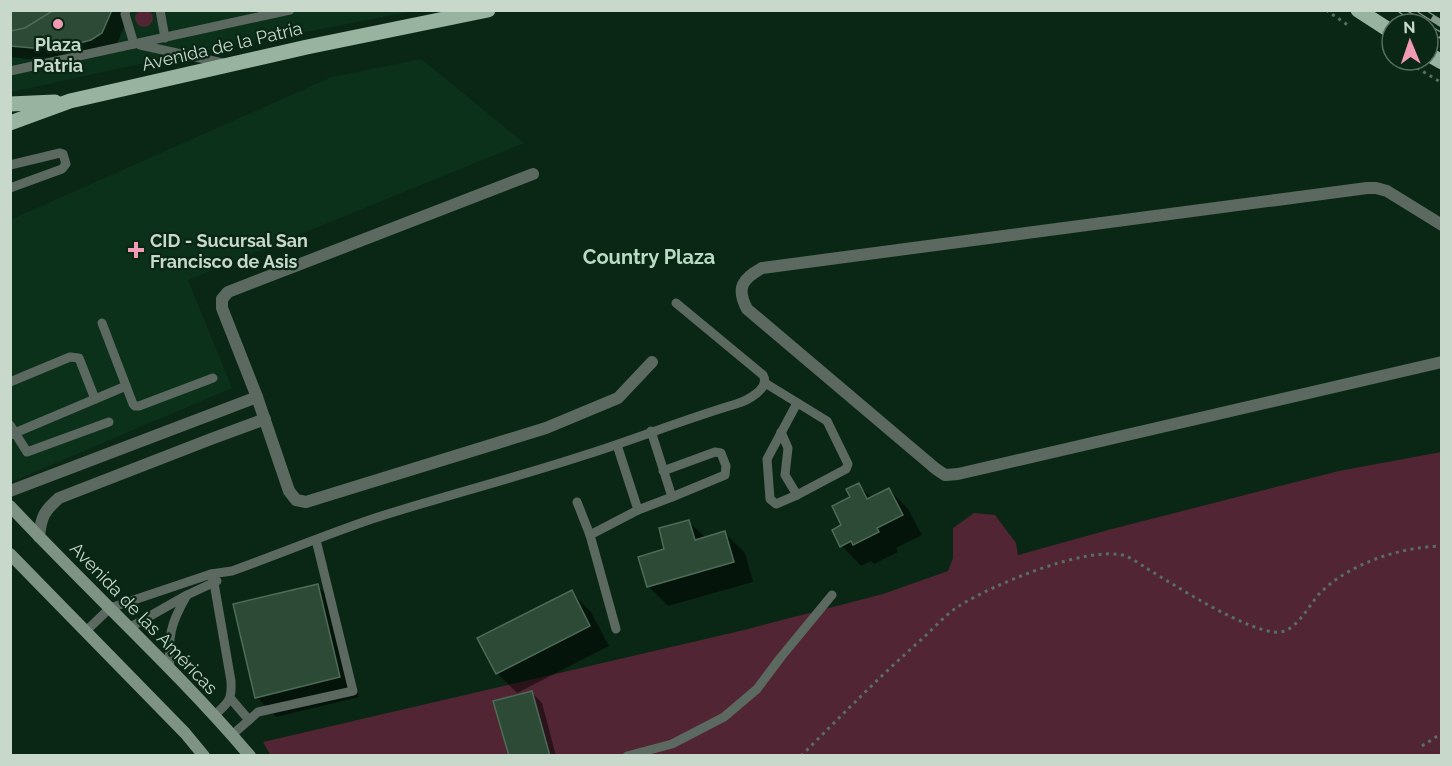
<svg xmlns="http://www.w3.org/2000/svg" width="1452" height="766" viewBox="0 0 1452 766" font-family="Raleway,sans-serif">
<style>
.built{fill:#0c311b}
.green{fill:#512533}
.shadow{fill:#0007}
.building{fill:#2d4a36;stroke:#4d6b56;stroke-width:1.5}
.lines{fill:none;stroke-linecap:round;stroke-linejoin:round}
.path{stroke:#576f60;stroke-width:3;stroke-dasharray:3 4.5;stroke-linecap:butt}
.lane{stroke:#5c6960;stroke-width:9}
.street{stroke:#5c6960;stroke-width:12}
.secondary{stroke:#7e9384;stroke-width:12}
.primary{stroke:#98b39f;stroke-width:15}
.rail-casing{stroke:#869b8c;stroke-width:7}
.rail{stroke:#0a2715;stroke-width:4.5;stroke-dasharray:14;stroke-linecap:butt}
.poi-dot{fill:#f19ab4;stroke:#0a2715;stroke-width:2}
.labels{text-anchor:middle;dominant-baseline:central;stroke-width:4.5;stroke-linejoin:round;paint-order:stroke}
.poi-label{font-size:18px;font-weight:bold;fill:#c8d9cc;stroke:#0a2715}
.street-label{font-size:18px;fill:#c8d9cc;stroke:#0a2715}
.neighbourhood-label{font-size:20px;font-weight:bold;fill:#badbc3;stroke:#0a2715}
</style>
<rect width="100%" height="100%" fill="#0a2715"/>
<!-- built -->
<g class="built">
<path d="M 10,11 L 415,11 L 168,58 L 11,92 Z"/>
<path d="M 421,59 L 524,143 L 188,280 L 232,388 L 11,482 L 10,220 L 332,77 Z"/>
</g>
<!-- green -->
<g class="green">
<circle cx="144" cy="18" r="9"/>
<path d="M 1441,452 L 1441,755 L 271,756 L 263,742 L 744,630 L 883,594 L 948,571 L 953,558 L 953,528 L 974,513 L 995,515 L 1016,543 L 1018,555 L 1108,530 L 1339,471 Z"/>
</g>
<!-- shadow -->
<g class="shadow">
<path d="M 10,10 L 131,10 L 116,46 L 47,61 L 10,57 Z"/>
<path d="M 858,485 L 872,498 L 889,489 L 908,509 L 922,535 L 896,548 L 898,552 L 874,564 L 871,561 L 861,566 L 842,546 L 843,526 L 852,498 Z"/>
<path d="M 689,522 L 706,538 L 725,533 L 745,553 L 753,582 L 668,606 L 648,586 L 666,550 Z"/>
<path d="M 318,586 L 337,606 L 359,697 L 276,717 L 257,697 Z"/>
<path d="M 571,592 L 591,612 L 609,646 L 517,693 L 497,673 Z"/>
<path d="M 531,692 L 542,703 L 556,756 L 510,756 Z"/>
</g>
<!-- building -->
<g class="building">
<path d="M 10,10 L 112,10 L 102,33 L 91,40 L 76,44 L 33,48 L 10,46 Z"/>
<path d="M 10,10 L 54,10 L 25,28 L 10,31 Z"/>
<path d="M 859,483 L 867,499 L 889,488 L 903,515 L 877,528 L 879,532 L 853,545 L 851,541 L 840,547 L 832,530 L 841,525 L 832,506 L 850,497 L 846,489 Z"/>
<path d="M 689,520 L 695,540 L 725,531 L 734,562 L 647,587 L 638,557 L 664,549 L 659,528 Z"/>
<path d="M 318,584 L 340,677 L 255,698 L 233,604 Z"/>
<path d="M 572,590 L 590,626 L 496,674 L 477,638 Z"/>
<path d="M 532,691 L 550,756 L 509,756 L 493,701 Z"/>
</g>
<g class="lines">
<!-- path -->
<g class="path">
<path d="M 1326,10 L 1349,26"/>
<path d="M 1383,47 L 1392,52"/>
<path d="M 1404,60 L 1442,83"/>
<path d="M 1422,746 L 1442,733"/>
<path d="M 801,756 C 841,716 880,676 922,639 C 934,628 946,614 959,606 C 992,585 1089,544 1126,556 C 1133,559 1140,564 1146,568 C 1173,584 1251,635 1280,632 C 1298,630 1309,604 1321,592 C 1351,563 1400,547 1442,546"/>
</g>
<!-- lane -->
<g class="lane">
<path d="M 126,10 L 125,14 L 134,44"/>
<path d="M 160,10 L 165,38"/>
<path d="M 140,45 L 223,63"/>
<path d="M 10,71 L 290,10"/>
<path d="M 10,165 L 60,153 L 63,154 L 66,164 L 62,169 L 10,188"/>
<path d="M 102,323 L 133,404 L 135,406 L 139,406 L 213,378"/>
<path d="M 10,382 L 70,357 L 79,358 L 95,399"/>
<path d="M 765,383 L 827,421 L 848,464 L 846,469 L 797,495 L 785,475 L 788,448 L 781,432"/>
<path d="M 797,403 L 767,459 L 770,499 L 776,504 L 797,495"/>
<path d="M 10,425 L 27,452 L 109,422"/>
<path d="M 651,431 L 672,497 L 725,475 L 726,466 L 721,453 L 715,452 L 663,471"/>
<path d="M 10,435 L 126,386"/>
<path d="M 577,502 L 590,535"/>
<path d="M 638,510 L 672,497"/>
<path d="M 211,574 L 214,583 L 231,681 C 232,702 228,702 214,716"/>
<path d="M 129,628 L 187,595 L 217,581"/>
<path d="M 616,629 L 590,535 L 638,510 L 617,445"/>
<path d="M 86,631 L 110,608 L 211,574 L 232,571 C 279,554 325,535 372,519 C 443,496 515,478 585,455 C 636,439 685,419 736,404 C 746,401 771,389 763,375 L 676,303"/>
<path d="M 170,670 C 168,636 170,624 187,595"/>
<path d="M 231,699 L 249,720"/>
<path d="M 232,735 L 258,712 L 353,691 L 316,540"/>
<path d="M 627,756 L 672,744 L 724,717 L 757,689 L 781,657 L 832,595"/>
</g>
<!-- street -->
<g class="street">
<path d="M 533,174 L 228,292 L 222,299 L 222,308 L 257,397 L 289,491 L 296,500 L 306,502 L 546,428 L 618,398 L 652,362"/>
<path d="M 1442,225 L 1387,191 L 1376,188 L 1367,188 L 762,268 C 742,279 736,288 747,309 L 936,469 L 945,475 L 958,474 L 1442,362"/>
<path d="M 10,491 L 257,397"/>
<path d="M 39,537 C 41,517 44,511 59,498 L 211,439 L 265,419"/>
</g>
<!-- secondary -->
<g class="secondary">
<path d="M 10,506 C 89,591 175,668 250,756"/>
<path d="M 10,554 L 185,733 L 204,756"/>
</g>
<!-- primary -->
<g class="primary">
<path d="M 1358,10 L 1392,32"/>
<path d="M 1428,54 L 1442,62"/>
<path d="M 10,104 L 55,102"/>
<path d="M 10,123 L 70,101 L 307,47 L 488,10"/>
</g>
<!-- rail casing -->
<g class="rail-casing">
<g id="rail">
<path d="M 1401,10 L 1422,24"/>
<path d="M 1420,10 L 1442,24"/>
<path d="M 1428,28 L 1442,36"/>
</g>
</g>
<!-- rail -->
<use href="#rail" class="rail"/>
</g>
<!-- markers -->
<g class="poi-dot">
<circle cx="58" cy="24" r="6"/>
<path d="M133 241h6v6h6v6h-6v6h-6v-6h-6v-6h6z"/>
</g>
<g class="labels">
<!-- poi labels -->
<g class="poi-label">
<text x="58" y="44">Plaza<tspan x="58" dy="21">Patria</tspan></text>
<text x="150" y="240" text-anchor="start">CID - Sucursal San<tspan x="150" dy="21">Francisco de Asis</tspan></text>
</g>
<!-- street labels -->
<g class="street-label">
<text transform="translate(222 46) rotate(-13)">Avenida de la Patria</text>
<text transform="translate(144 618) rotate(46)">Avenida de las Américas</text>
</g>
<!-- neighbourhood labels -->
<g class="neighbourhood-label">
<text x="649" y="257">Country Plaza</text>
</g>
</g>
<!-- border -->
<rect width="1452" height="766" fill="none" stroke="#c8d9cc" stroke-width="24"/>
<!-- north arrow -->
<g transform="translate(1410 42) rotate(358)"><circle r="28" fill="#0a2715" stroke="#566e5e" stroke-width="1.5"/>
<path d="M0-4.5L10 22L0 15L-10 22Z" fill="#f19ab4"/>
<text y="-9" font-size="16" font-weight="bold" text-anchor="middle" fill="#c8d9cc">N</text>
</g>
</svg>
